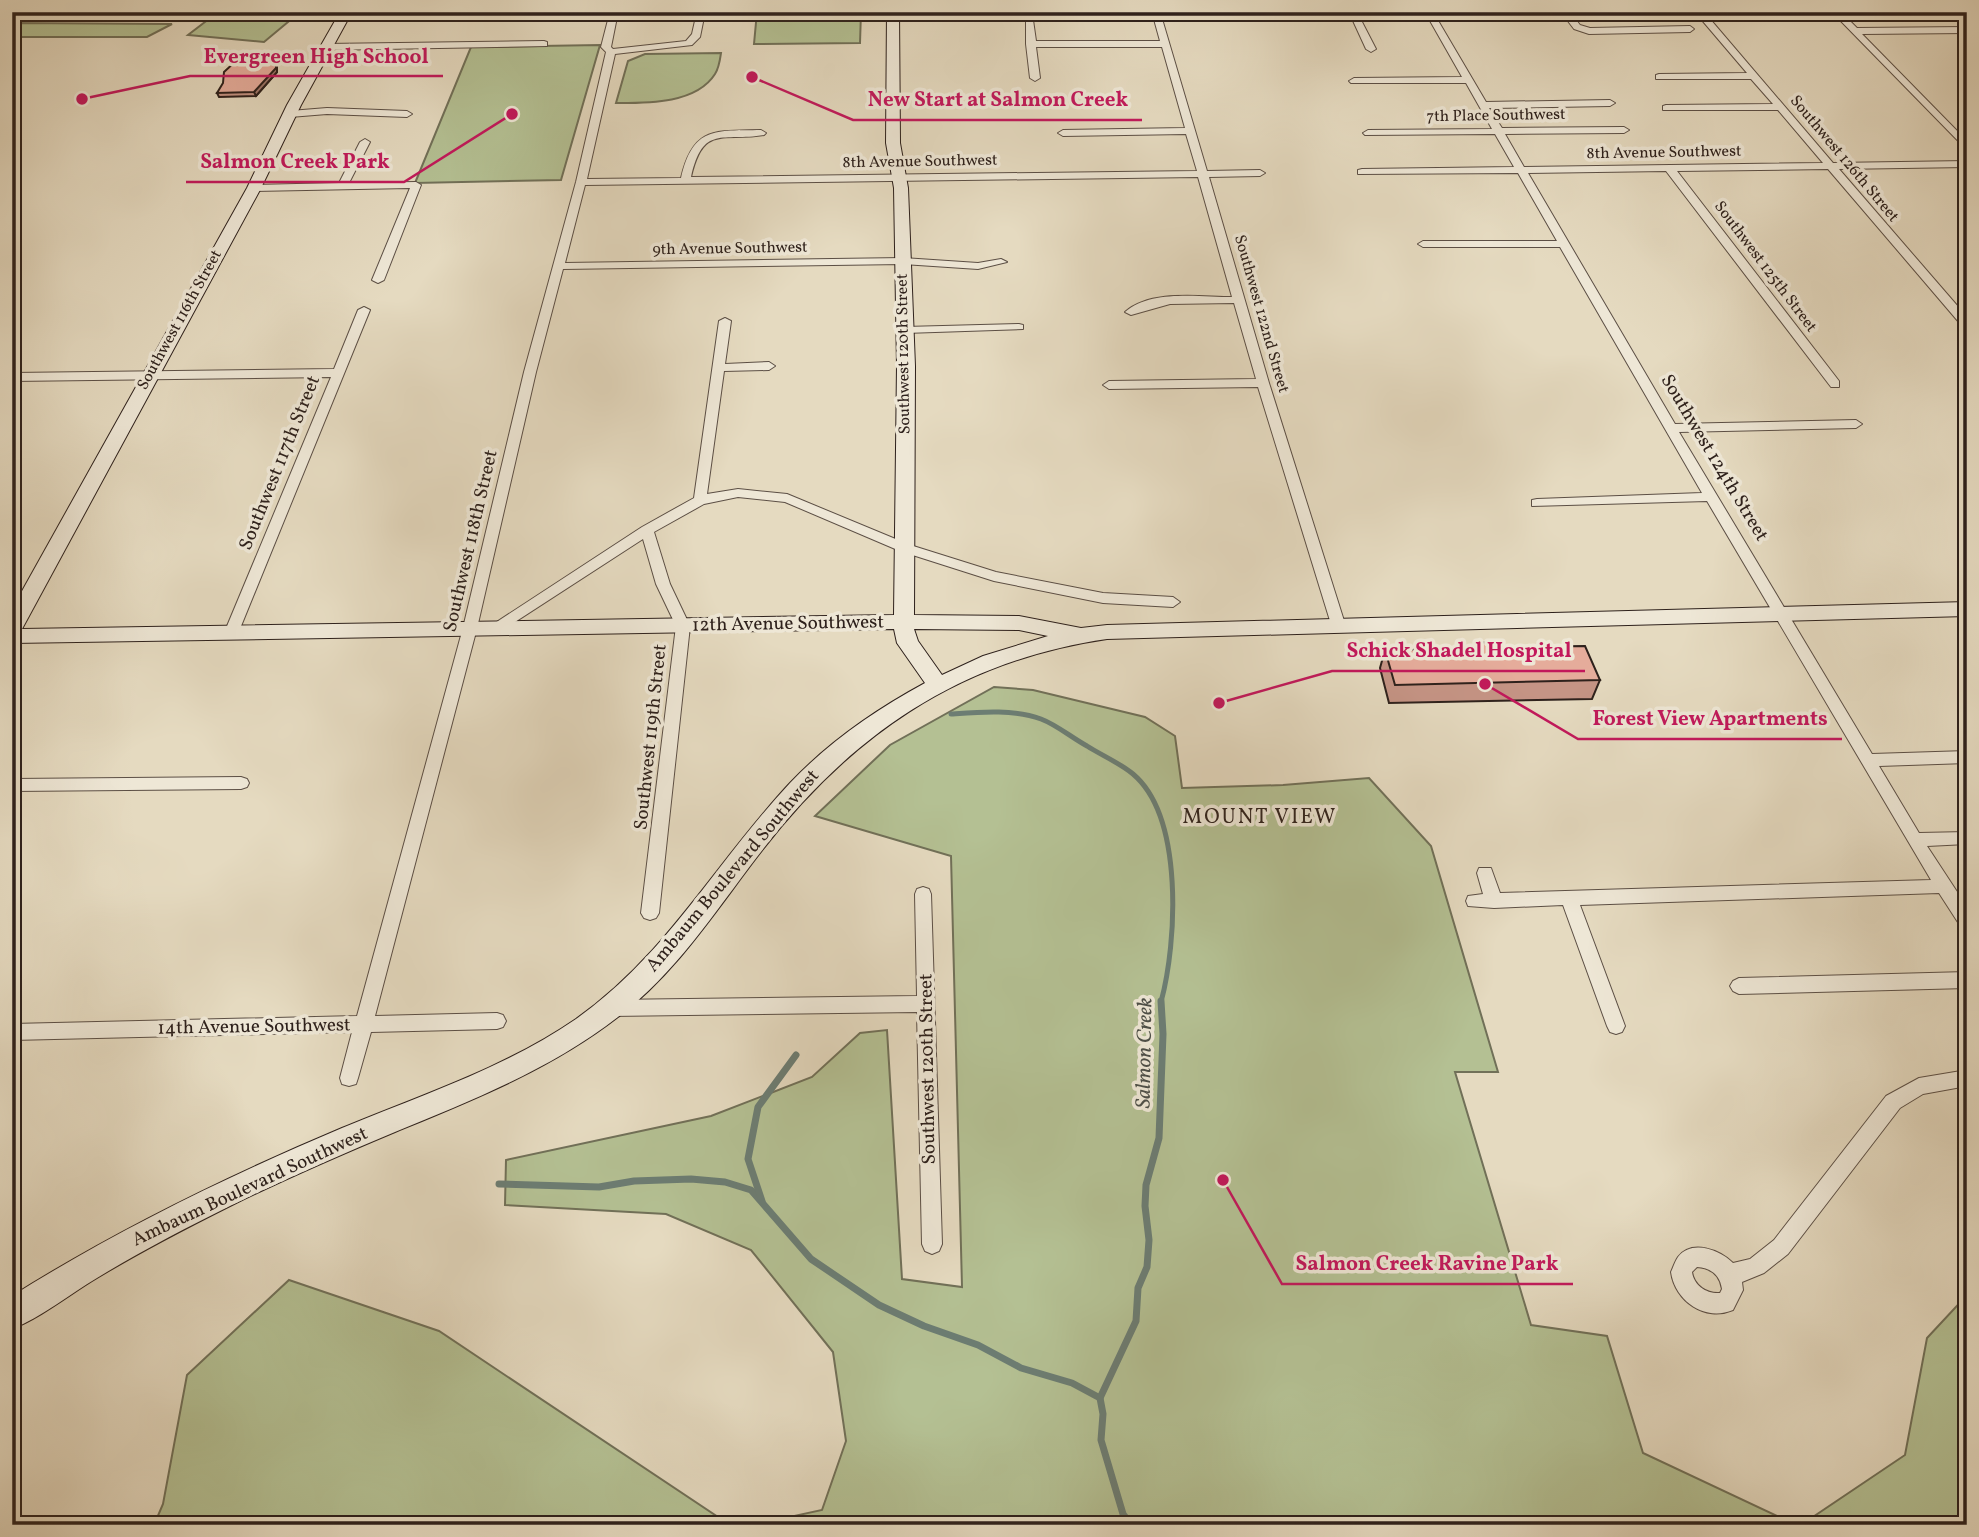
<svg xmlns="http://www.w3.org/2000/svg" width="1979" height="1537" viewBox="0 0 1979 1537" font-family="Vollkorn,serif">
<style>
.green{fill:#b4c093;stroke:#717058;stroke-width:2}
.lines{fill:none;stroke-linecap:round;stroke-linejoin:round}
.stream-far1{stroke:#6c7d73;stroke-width:5}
.stream{stroke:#6c7d73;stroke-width:7}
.street-casing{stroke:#5c4f45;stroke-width:2}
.secondary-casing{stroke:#2e211c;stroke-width:2}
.street{fill:#eee7d6;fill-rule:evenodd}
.secondary{fill:#eee7d6;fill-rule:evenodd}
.wall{fill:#c59485;stroke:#2e211c;stroke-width:2}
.shaded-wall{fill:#a0786c;stroke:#2e211c;stroke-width:2}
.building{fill:#e5ac9b;stroke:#2e211c;stroke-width:2}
.labels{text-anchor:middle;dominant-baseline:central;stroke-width:7;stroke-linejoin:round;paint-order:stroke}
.far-street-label{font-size:16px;fill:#2e211c;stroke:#eee7d6}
.street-label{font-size:19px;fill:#2e211c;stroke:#eee7d6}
.neighbourhood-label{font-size:21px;letter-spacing:2px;fill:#2e211c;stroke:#eee7d6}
.water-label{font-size:21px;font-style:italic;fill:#4d4f48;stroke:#eee7d6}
.leader{fill:none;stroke:#c2185b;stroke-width:2.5}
.callout-dot{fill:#c2185b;stroke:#eee7d6;stroke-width:2.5}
.callout-label{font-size:21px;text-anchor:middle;font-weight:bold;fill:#c2185b;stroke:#eee7d6;stroke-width:7;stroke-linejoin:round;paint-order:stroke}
</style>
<rect width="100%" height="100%" fill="#e5dac0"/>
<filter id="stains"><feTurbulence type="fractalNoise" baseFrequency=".00286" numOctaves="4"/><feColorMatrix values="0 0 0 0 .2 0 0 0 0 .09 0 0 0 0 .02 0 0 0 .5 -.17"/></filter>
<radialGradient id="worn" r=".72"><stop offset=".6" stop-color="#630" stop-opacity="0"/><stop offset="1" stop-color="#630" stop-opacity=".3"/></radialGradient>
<!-- green -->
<g class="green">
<path d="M 218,12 L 300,12 L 264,42 L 188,35 Z"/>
<path d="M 757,12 L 861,12 L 860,43 L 754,44 Z"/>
<path d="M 12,23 L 172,24 L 147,37 L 12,37 Z"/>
<path d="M 600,45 L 561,180 L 415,183 L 471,47 Z"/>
<path d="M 721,53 C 720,60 719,68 715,74 C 696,104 647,103 616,103 L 628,61 L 645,54 Z"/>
<path d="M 994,687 L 1033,690 L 1145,717 L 1175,736 L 1182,788 L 1283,785 L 1369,778 L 1431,846 L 1498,1072 L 1455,1072 L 1531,1325 L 1607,1336 L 1643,1453 L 1796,1525 L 753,1525 L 822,1510 L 846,1441 L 833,1352 L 751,1250 L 666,1214 L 505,1205 L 506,1160 L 711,1116 L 812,1077 L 860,1033 L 887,1030 L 902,1279 L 962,1287 L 951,856 L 815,816 L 890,745 Z"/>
<path d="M 289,1280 L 439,1331 L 730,1525 L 154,1525 L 163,1504 L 187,1375 Z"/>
<path d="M 1967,1295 L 1967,1525 L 1801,1525 L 1905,1455 L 1927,1338 Z"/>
</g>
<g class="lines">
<!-- stream-far1 -->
<path class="stream-far1" d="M 951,714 C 980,712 1013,709 1041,719 C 1057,725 1072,738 1087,746 C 1101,755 1120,763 1133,774 C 1184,817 1177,943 1161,1002"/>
<!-- stream -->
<g class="stream">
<path d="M 499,1184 L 599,1187 L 634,1181 L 691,1179 L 725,1182 L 751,1190 L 811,1259 L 879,1305 L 924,1326 L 978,1345 L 1021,1368 L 1072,1383 L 1100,1398"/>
<path d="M 762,1201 L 748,1159 L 758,1107 L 796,1055"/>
<path d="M 1131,1525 L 1123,1514 L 1101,1440 L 1103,1414 L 1100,1398 L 1136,1321 L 1138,1288 L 1147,1267 L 1149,1240 L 1145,1206 L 1146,1185 L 1159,1138 L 1163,1034 L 1161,1001"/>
</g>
<!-- street casing -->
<g class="street-casing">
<g id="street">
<path d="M 610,12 L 618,12 L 611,47 L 613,49 L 686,41 L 692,34 L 697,12 L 705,12 L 700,37 L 692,45 L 615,54 L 587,179 L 681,178 C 693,126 715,131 761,130 L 766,133 L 764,135 C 722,142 703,124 691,177 L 1197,171 L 1186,134 L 1063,136 L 1058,133 L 1063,130 L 1185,128 L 1162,47 L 1036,47 L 1040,78 L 1035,81 L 1030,78 L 1026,44 L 1026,18 L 1033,20 L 1036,41 L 1160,41 L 1152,12 L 1160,12 L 1207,171 L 1260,170 L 1265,173 L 1260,176 L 1209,177 L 1269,383 L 1345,624 L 1338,629 L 1331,624 L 1258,387 L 1109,389 L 1103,385 L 1109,381 L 1256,379 L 1234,303 L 1170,304 L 1131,315 L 1125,312 C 1151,289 1200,297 1232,297 L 1198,177 L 585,185 L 565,263 L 903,258 L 978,263 L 1001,259 L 1007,262 L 978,269 L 903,264 L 563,269 L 536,372 L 477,628 L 375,1016 L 497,1013 L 503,1015 L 506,1021 L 503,1027 L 497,1029 L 371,1032 L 358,1078 L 356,1084 L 349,1086 L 342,1084 L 340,1078 L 352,1032 L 12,1040 L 12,1024 L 357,1016 L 463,628 L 524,372 L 576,182 L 606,52 L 601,47 Z"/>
<path d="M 1349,12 L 1358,14 L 1433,12 L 1486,102 L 1610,100 L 1615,103 L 1610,106 L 1489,108 L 1502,128 L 1624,127 L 1629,130 L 1624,133 L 1505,134 L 1524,167 L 1823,163 L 1778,110 L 1663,110 L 1663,106 L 1666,105 L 1773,104 L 1751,79 L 1656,79 L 1656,75 L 1659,74 L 1747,73 L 1695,12 L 1704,12 L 1833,163 L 1967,161 L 1967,167 L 1839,169 L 1967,317 L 1967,328 L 1963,327 L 1828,169 L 1677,171 L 1839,381 L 1839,387 L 1831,387 L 1666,171 L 1528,173 L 1675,424 L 1856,420 L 1862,424 L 1856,428 L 1679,432 L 1872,754 L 1967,751 L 1967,763 L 1879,766 L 1919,833 L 1967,832 L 1967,844 L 1927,846 L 1967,907 L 1967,929 L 1961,927 L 1939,893 L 1580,905 L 1625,1026 L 1622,1032 L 1616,1034 L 1610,1032 L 1607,1026 L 1563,905 L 1494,908 L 1468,906 L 1466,901 L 1468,896 L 1483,894 L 1477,873 L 1479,868 L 1491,868 L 1500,893 L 1931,880 L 1707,501 L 1532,506 L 1532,500 L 1537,499 L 1702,493 L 1560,247 L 1423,247 L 1418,244 L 1423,241 L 1557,241 L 1518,173 L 1358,174 L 1358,170 L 1362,169 L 1514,167 L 1495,134 L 1365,135 L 1363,133 L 1368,130 L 1492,129 L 1466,83 L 1351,83 L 1349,81 L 1354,78 L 1462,77 L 1429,19 L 1361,20 L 1376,49 L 1371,52 L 1366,49 Z"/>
<path d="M 1561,12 L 1570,12 L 1580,25 L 1590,28 L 1690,26 L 1694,29 L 1690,32 L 1589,34 L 1574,29 Z"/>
<path d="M 1832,12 L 1841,12 L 1857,28 L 1967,27 L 1967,33 L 1862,34 L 1967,141 L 1967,150 Z"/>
<path d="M 544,41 L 547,42 L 547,46 L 325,50 L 320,47 L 325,44 Z"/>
<path d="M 327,108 L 407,111 L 412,114 L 407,117 L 327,114 L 290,117 L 285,114 L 290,111 Z"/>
<path d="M 365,139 L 370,142 L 349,183 L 416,182 L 421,185 L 384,280 L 378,283 L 372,280 L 410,188 L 254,191 L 249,188 L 254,185 L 339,183 L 360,142 Z"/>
<path d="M 364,307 L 370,310 L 239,631 L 232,636 L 225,631 L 331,377 L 12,381 L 12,373 L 334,369 L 358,310 Z"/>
<path d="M 725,318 L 731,321 L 725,364 L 769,362 L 775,366 L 769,370 L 724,371 L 707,494 L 738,489 L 787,494 L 910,545 L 996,572 L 1103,593 L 1173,597 L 1180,602 L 1173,607 L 1103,603 L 994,581 L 900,551 L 785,502 L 738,497 L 704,504 L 654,532 L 670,584 L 690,626 L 659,913 L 656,918 L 650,920 L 644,918 L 641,913 L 676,626 L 656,584 L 643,539 L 501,631 L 491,631 L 489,627 L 642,527 L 694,498 L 719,321 Z"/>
<path d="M 1019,324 L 1023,325 L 1023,329 L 905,333 L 899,330 L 905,327 Z"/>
<path d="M 241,777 L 247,779 L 249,783 L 247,787 L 241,789 L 12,791 L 12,779 Z"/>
<path d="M 923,887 L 929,889 L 931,894 L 942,1244 L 939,1251 L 932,1254 L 925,1251 L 922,1244 L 917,1012 L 611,1016 L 605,1013 L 602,1008 L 605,1003 L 611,1000 L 917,996 L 915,894 L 917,889 Z"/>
<path d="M 1967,972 L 1967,988 L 1739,994 L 1733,991 L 1730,986 L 1733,981 L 1739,978 Z"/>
<path d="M 1967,1070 L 1967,1086 L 1923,1094 L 1900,1108 L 1788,1254 L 1764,1273 L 1742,1282 L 1743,1290 L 1733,1310 C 1705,1322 1675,1301 1671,1272 C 1673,1268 1675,1261 1678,1257 C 1692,1239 1720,1250 1733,1263 L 1750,1259 L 1774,1240 L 1886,1096 L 1919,1078 ZM 1697,1267 C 1711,1268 1720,1275 1722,1289 L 1720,1293 C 1707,1294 1694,1286 1692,1272 Z"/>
</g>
</g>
<!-- secondary casing -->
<g class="secondary-casing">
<g id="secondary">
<path d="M 340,12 L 352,12 L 301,105 L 261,188 L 22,629 L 894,615 L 897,366 L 894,188 L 886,143 L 887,12 L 899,12 L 900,143 L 908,188 L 915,366 L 914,615 L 1019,616 L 1081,628 L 1107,625 L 1967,602 L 1967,616 L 1107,639 C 956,661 847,738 757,857 C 714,913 675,974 618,1017 C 551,1069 473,1100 395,1132 C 340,1155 285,1179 232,1205 C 186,1228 141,1251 97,1278 C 70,1294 42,1317 12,1329 L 12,1296 C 117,1230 228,1176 342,1128 C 421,1095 505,1068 576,1019 C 666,956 716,862 790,783 C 829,742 875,710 925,683 L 897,643 L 894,629 L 12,643 L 12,609 L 247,188 L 287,105 ZM 914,629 L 1019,630 L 1048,636 L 983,656 L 942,675 L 918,641 Z"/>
<path d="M 1960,12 L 1967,12 L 1967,17 Z"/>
</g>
</g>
<!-- street -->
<use href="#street" class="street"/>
<!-- secondary -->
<use href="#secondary" class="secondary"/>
</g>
<!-- wall -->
<g class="wall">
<path d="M 276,59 L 277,63 L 277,72 L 256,96 L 219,97 L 217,93 Z"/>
<path d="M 1475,643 L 1493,647 L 1600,680 L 1592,699 L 1389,703 L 1380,668 L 1385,650 L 1473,648 Z"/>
</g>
<!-- shaded-wall -->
<path class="shaded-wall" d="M 276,59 L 277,63 L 277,72 L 256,96 L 254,92 Z"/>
<!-- building -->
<g class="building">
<path d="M 276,59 L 276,68 L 254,92 L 217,93 L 223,83 L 224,72 L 237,60 Z"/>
<path d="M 1491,642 L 1493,647 L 1585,646 L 1600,680 L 1395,685 L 1385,650 L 1477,648 L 1475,643 Z"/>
</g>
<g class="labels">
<!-- far-street labels -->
<g class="far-street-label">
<text transform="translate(1496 116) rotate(-1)">7th Place Southwest</text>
<text transform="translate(1664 153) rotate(-1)">8th Avenue Southwest</text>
<text transform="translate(1844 159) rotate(50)">Southwest 126th Street</text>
<text transform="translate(920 162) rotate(-1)">8th Avenue Southwest</text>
<text transform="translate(730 249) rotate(-1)">9th Avenue Southwest</text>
<text transform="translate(1765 267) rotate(53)">Southwest 125th Street</text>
<text transform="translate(1261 314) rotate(74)">Southwest 122nd Street</text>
<text transform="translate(180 320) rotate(-61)">Southwest 116th Street</text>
<text transform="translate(904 354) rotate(-91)">Southwest 120th Street</text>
</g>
<!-- street labels -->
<g class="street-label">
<text transform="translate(1714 458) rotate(59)">Southwest 124th Street</text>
<text transform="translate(280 463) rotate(-68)">Southwest 117th Street</text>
<text transform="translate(471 541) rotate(-77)">Southwest 118th Street</text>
<text transform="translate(788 624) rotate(-1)">12th Avenue Southwest</text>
<text transform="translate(651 737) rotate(-84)">Southwest 119th Street</text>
<text transform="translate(733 871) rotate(-50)">Ambaum Boulevard Southwest</text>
<text transform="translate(254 1027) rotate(-1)">14th Avenue Southwest</text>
<text transform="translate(928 1069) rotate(-91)">Southwest 120th Street</text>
<text transform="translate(250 1187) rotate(-25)">Ambaum Boulevard Southwest</text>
</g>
<!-- neighbourhood labels -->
<g class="neighbourhood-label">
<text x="1260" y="817">MOUNT VIEW</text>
</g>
<!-- water labels -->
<g class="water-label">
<text transform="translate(1145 1053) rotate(-89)">Salmon Creek</text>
</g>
</g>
<!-- callouts -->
<path class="leader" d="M82 99L190 76H443M752 77L853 120H1142M512 114L404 182H186M1219 703L1332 671H1585M1485 684L1578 739H1842M1223 1180L1282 1284H1573"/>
<g class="callout-dot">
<circle cx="82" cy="99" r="7"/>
<circle cx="752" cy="77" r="7"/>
<circle cx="512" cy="114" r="7"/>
<circle cx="1219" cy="703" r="7"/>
<circle cx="1485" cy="684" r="7"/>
<circle cx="1223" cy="1180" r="7"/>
</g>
<g class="callout-label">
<text x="316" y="63">Evergreen High School</text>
<text x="998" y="106">New Start at Salmon Creek</text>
<text x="295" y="168">Salmon Creek Park</text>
<text x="1459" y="657">Schick Shadel Hospital</text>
<text x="1710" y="725">Forest View Apartments</text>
<text x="1427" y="1270">Salmon Creek Ravine Park</text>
</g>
<!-- margin -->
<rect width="1979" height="1537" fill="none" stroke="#e5dac0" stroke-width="42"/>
<rect x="14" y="14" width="1951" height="1509" fill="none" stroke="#2e211c" stroke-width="3.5"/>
<rect x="21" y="21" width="1937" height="1495" fill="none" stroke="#2e211c" stroke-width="2"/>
<rect width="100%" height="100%" filter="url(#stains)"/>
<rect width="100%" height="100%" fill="url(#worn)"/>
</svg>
